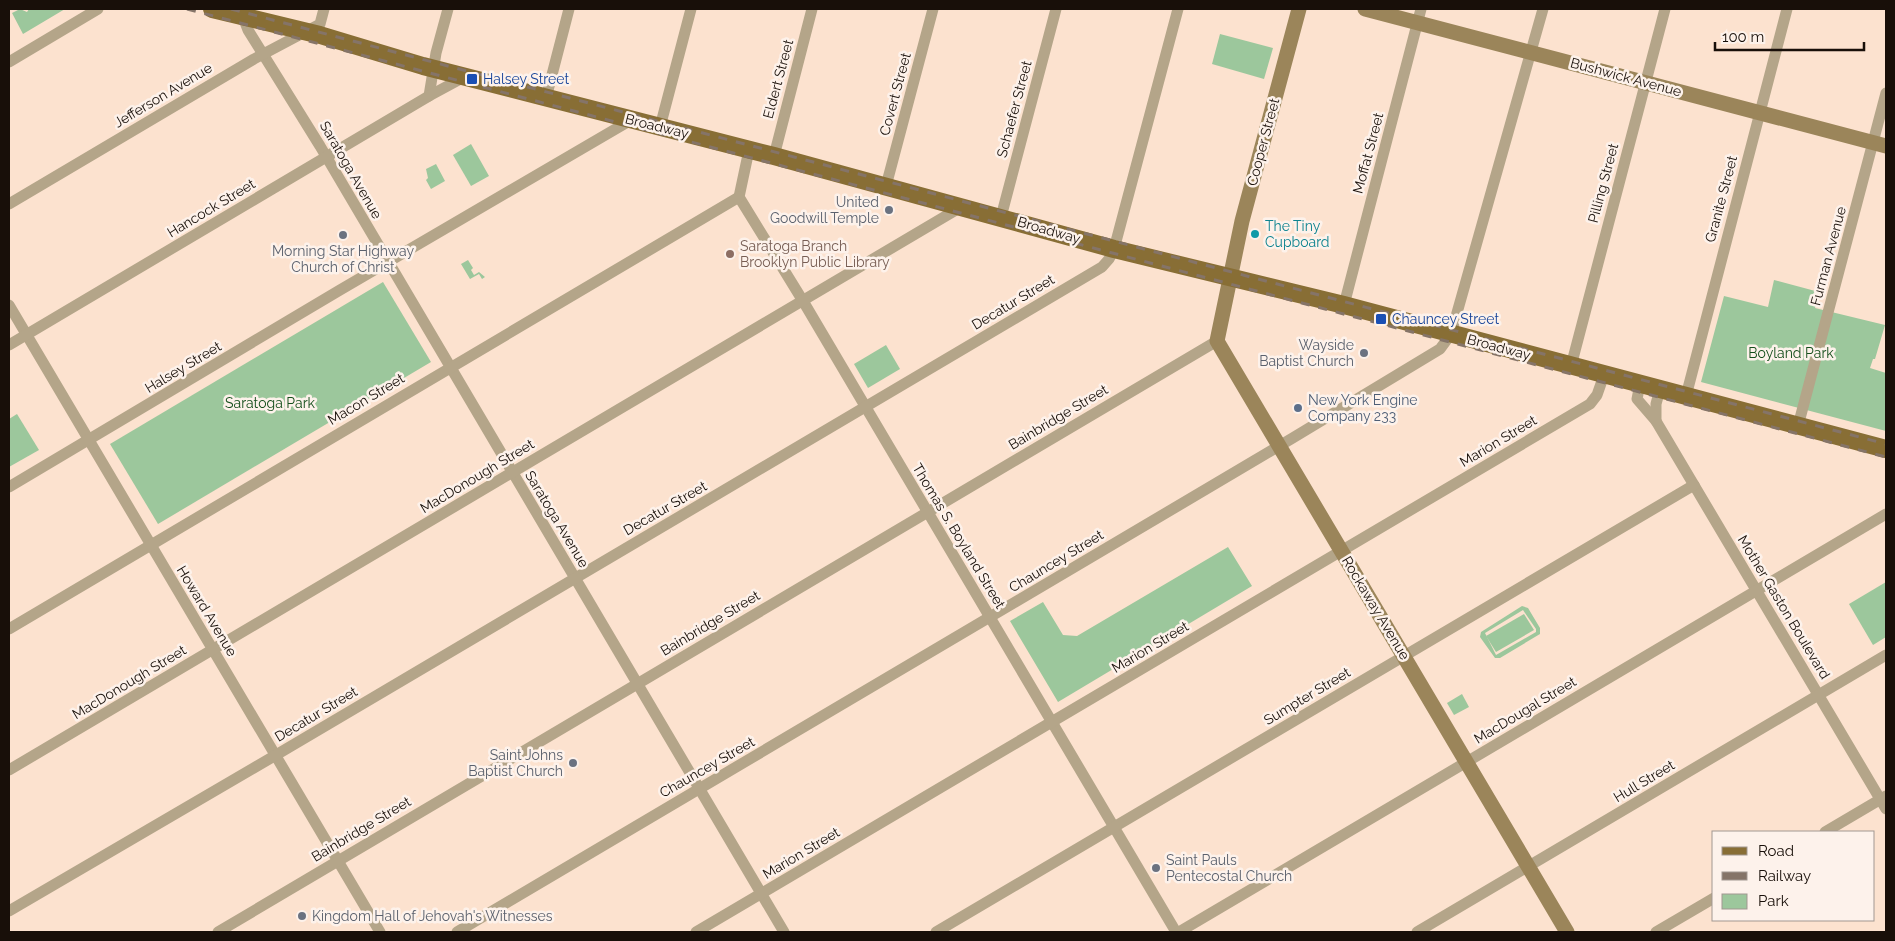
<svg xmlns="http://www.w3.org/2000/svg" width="1895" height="941" viewBox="0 0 1895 941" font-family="Raleway,sans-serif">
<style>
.green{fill:#9cc79c;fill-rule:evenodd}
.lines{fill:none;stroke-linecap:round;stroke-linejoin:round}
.street{stroke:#b4a589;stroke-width:11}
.secondary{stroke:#9b855a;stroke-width:15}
.primary{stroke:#886e35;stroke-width:18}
.rail{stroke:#857468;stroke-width:3;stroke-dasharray:9 9;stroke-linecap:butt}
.transit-dot{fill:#1a4fb4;stroke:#fdf2eb;stroke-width:2}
.worship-dot{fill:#6b7280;stroke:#fdf2eb;stroke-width:2}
.culture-dot{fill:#0f9aa8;stroke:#fdf2eb;stroke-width:2}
.education-dot{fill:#8d6e63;stroke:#fdf2eb;stroke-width:2}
.service-dot{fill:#5c6f8a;stroke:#fdf2eb;stroke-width:2}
.labels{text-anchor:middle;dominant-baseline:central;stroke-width:5;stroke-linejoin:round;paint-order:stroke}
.street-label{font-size:14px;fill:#180f09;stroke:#fdf2eb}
.transit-label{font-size:14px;fill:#164399;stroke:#fdf2eb;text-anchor:start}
.worship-label{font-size:14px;fill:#5b616d;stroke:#fdf2eb;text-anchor:end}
.culture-label{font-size:14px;fill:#0d838f;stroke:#fdf2eb;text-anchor:start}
.education-label{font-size:14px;fill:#785e54;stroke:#fdf2eb;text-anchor:start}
.park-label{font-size:14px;fill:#144e1b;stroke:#fdf2eb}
.service-label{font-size:14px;fill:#4e5e75;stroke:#fdf2eb;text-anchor:start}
</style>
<rect width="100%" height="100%" fill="#fce2cf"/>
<!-- green -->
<g class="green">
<path d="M 20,9 L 27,12 L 29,9 L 65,9 L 23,34 L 12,13 Z"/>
<path d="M 1220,34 L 1273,48 L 1264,79 L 1212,64 Z"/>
<path d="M 471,144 L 489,176 L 471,186 L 453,155 Z"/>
<path d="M 436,164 L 445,181 L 431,189 L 426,180 L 428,178 L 426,169 Z"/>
<path d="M 468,260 L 473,268 L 471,270 L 474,275 L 479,272 L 485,277 L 482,279 L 479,274 L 470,279 L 461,264 Z"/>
<path d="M 1774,280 L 1819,292 L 1815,308 L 1885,325 L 1875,359 L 1873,359 L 1870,368 L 1886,373 L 1886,431 L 1701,382 L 1724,296 L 1768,307 Z"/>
<path d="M 383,282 L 431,362 L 158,524 L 110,444 Z"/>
<path d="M 886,345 L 900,369 L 868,388 L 854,364 Z"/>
<path d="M 17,414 L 39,450 L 9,467 L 9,419 Z"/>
<path d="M 1228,547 L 1252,586 L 1058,702 L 1010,621 L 1043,602 L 1063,635 L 1077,636 Z"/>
<path d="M 1886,582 L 1886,637 L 1873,645 L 1849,604 Z"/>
<path d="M 1522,606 L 1528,608 L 1540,628 L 1540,634 L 1500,658 L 1495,658 L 1480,637 L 1481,632 ZM 1523,610 L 1536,629 L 1536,632 L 1496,655 L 1485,633 Z"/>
<path d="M 1524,614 L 1534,630 L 1496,652 L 1486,636 Z"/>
<path d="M 1462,694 L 1469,707 L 1454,715 L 1447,703 Z"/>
</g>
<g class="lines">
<!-- street -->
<g class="street">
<path d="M 243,17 L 248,30 L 320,146 L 784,932"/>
<path d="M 9,62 L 98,9"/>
<path d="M 429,96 L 436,53 L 448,9"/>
<path d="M 546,98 L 569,9"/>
<path d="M 660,127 L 691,9"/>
<path d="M 749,150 L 739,197 L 803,301 L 1176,932"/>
<path d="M 774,156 L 812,9"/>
<path d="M 886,186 L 933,9"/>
<path d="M 9,204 L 254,59 L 320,24 L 324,9"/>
<path d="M 1001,217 L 1056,9"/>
<path d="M 9,305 L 380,932"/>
<path d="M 1344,305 L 1421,9"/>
<path d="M 9,345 L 429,96 L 466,76"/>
<path d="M 1571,366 L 1665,9"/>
<path d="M 1640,384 L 1637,399 L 1656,421 L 1886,809"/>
<path d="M 1686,396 L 1787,9"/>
<path d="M 1656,421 L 1656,404 L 1660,389"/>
<path d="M 1798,426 L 1886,93"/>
<path d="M 9,487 L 340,290 L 631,120"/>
<path d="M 9,629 L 739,197"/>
<path d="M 9,770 L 961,207"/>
<path d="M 1825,832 L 1886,796"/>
<path d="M 9,911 L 276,755 L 1102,267 L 1109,259 L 1114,249 L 1178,9"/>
<path d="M 218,932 L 1217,341"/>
<path d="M 457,932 L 1291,439 L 1440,349 L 1451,334 L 1543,9"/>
<path d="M 696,932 L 1590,404 L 1597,395 L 1604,375"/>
<path d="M 936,932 L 1694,485"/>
<path d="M 1179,932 L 1886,514"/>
<path d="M 1417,932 L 1886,655"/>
<path d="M 1656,932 L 1714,898"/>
</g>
<!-- secondary -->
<g class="secondary">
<path d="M 1299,9 L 1242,221 L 1217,341 L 1567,932"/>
<path d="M 1365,9 L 1886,146"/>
</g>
<!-- primary -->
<path class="primary" d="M 212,9 L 320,35 L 423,66 L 774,156 L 1114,249 L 1344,305 L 1886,449"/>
<!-- rail -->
<g class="rail">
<path d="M 187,9 L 1886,457"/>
<path d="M 231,9 L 1886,444"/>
</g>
</g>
<!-- markers -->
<g class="transit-dot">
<rect x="466" y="73" width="12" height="12" rx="2.5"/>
<rect x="1375" y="313" width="12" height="12" rx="2.5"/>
</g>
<g class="worship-dot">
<circle cx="889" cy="210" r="5"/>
<circle cx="343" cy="235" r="5"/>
<circle cx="1364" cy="353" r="5"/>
<circle cx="573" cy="763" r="5"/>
<circle cx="1156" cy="868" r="5"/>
<circle cx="302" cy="916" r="5"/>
</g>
<circle class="culture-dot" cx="1255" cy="234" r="5"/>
<circle class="education-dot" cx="730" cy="254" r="5"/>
<circle class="service-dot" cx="1298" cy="408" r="5"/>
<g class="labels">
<!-- street labels -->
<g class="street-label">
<text transform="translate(1626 77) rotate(15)">Bushwick Avenue</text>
<text transform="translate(778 79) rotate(-75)">Eldert Street</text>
<text transform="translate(895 94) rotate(-75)">Covert Street</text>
<text transform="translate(163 95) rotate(-31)">Jefferson Avenue</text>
<text transform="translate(1014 109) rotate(-75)">Schaefer Street</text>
<text transform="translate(657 126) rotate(14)">Broadway</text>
<text transform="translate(1263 142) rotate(-75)">Cooper Street</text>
<text transform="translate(1368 153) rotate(-75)">Moffat Street</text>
<text transform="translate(351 170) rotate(60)">Saratoga Avenue</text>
<text transform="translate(1603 183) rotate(-75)">Pilling Street</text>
<text transform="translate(1721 199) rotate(-75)">Granite Street</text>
<text transform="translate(211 208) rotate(-31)">Hancock Street</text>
<text transform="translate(1049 230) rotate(16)">Broadway</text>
<text transform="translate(1828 256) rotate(-75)">Furman Avenue</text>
<text transform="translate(1013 302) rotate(-31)">Decatur Street</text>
<text transform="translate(1499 347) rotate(15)">Broadway</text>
<text transform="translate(183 367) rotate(-31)">Halsey Street</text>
<text transform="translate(366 399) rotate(-31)">Macon Street</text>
<text transform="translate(1058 417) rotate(-31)">Bainbridge Street</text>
<text transform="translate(1498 441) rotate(-31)">Marion Street</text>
<text transform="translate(477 476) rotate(-31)">MacDonough Street</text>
<text transform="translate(665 508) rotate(-30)">Decatur Street</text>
<text transform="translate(557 519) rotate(59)">Saratoga Avenue</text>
<text transform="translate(959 536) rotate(59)">Thomas S. Boyland Street</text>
<text transform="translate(1056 561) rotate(-31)">Chauncey Street</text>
<text transform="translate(1784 607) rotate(59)">Mother Gaston Boulevard</text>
<text transform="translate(1376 608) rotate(59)">Rockaway Avenue</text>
<text transform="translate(207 611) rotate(59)">Howard Avenue</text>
<text transform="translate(710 623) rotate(-31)">Bainbridge Street</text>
<text transform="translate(1150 647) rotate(-31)">Marion Street</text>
<text transform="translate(129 682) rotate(-31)">MacDonough Street</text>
<text transform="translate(1307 696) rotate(-31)">Sumpter Street</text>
<text transform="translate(1525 710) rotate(-31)">MacDougal Street</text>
<text transform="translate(316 714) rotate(-31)">Decatur Street</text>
<text transform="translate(707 767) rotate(-30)">Chauncey Street</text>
<text transform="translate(1644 781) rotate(-31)">Hull Street</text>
<text transform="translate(361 829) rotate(-31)">Bainbridge Street</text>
<text transform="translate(801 853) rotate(-31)">Marion Street</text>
</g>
<!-- transit labels -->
<g class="transit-label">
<text x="483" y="79">Halsey Street</text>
<text x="1392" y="319">Chauncey Street</text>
</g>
<!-- worship labels -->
<g class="worship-label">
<text x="879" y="202">United<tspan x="879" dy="16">Goodwill Temple</tspan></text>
<text x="343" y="251" text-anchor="middle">Morning Star Highway<tspan x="343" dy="16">Church of Christ</tspan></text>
<text x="1354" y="345">Wayside<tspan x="1354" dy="16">Baptist Church</tspan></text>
<text x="563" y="755">Saint Johns<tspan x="563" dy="16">Baptist Church</tspan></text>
<text x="1166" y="860" text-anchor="start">Saint Pauls<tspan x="1166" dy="16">Pentecostal Church</tspan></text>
<text x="312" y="916" text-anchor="start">Kingdom Hall of Jehovah's Witnesses</text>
</g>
<!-- culture labels -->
<g class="culture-label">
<text x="1265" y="226">The Tiny<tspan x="1265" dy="16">Cupboard</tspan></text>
</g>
<!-- education labels -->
<g class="education-label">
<text x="740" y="246">Saratoga Branch<tspan x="740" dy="16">Brooklyn Public Library</tspan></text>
</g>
<!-- park labels -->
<g class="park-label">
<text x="1791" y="353">Boyland Park</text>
<text x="270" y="403">Saratoga Park</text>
</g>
<!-- service labels -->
<g class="service-label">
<text x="1308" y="400">New York Engine<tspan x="1308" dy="16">Company 233</tspan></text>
</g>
</g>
<!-- border -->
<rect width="1895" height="941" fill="none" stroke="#180f09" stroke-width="20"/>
<!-- legend -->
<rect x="1712" y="831" width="162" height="90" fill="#fdf2eb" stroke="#a19791"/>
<rect x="1722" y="847" width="25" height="8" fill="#886e35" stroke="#a19791"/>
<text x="1758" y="856" font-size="15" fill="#180f09">Road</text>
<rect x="1722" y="872" width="25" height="8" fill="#857468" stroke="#a19791"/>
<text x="1758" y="881" font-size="15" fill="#180f09">Railway</text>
<rect x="1722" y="894" width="25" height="15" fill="#9cc79c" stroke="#a19791"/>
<text x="1758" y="906" font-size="15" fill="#180f09">Park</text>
<!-- scale -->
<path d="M1715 42v8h149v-8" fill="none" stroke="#180f09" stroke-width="2.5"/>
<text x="1722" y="42" font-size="15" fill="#180f09" stroke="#fdf2eb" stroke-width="4" paint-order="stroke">100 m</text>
</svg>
